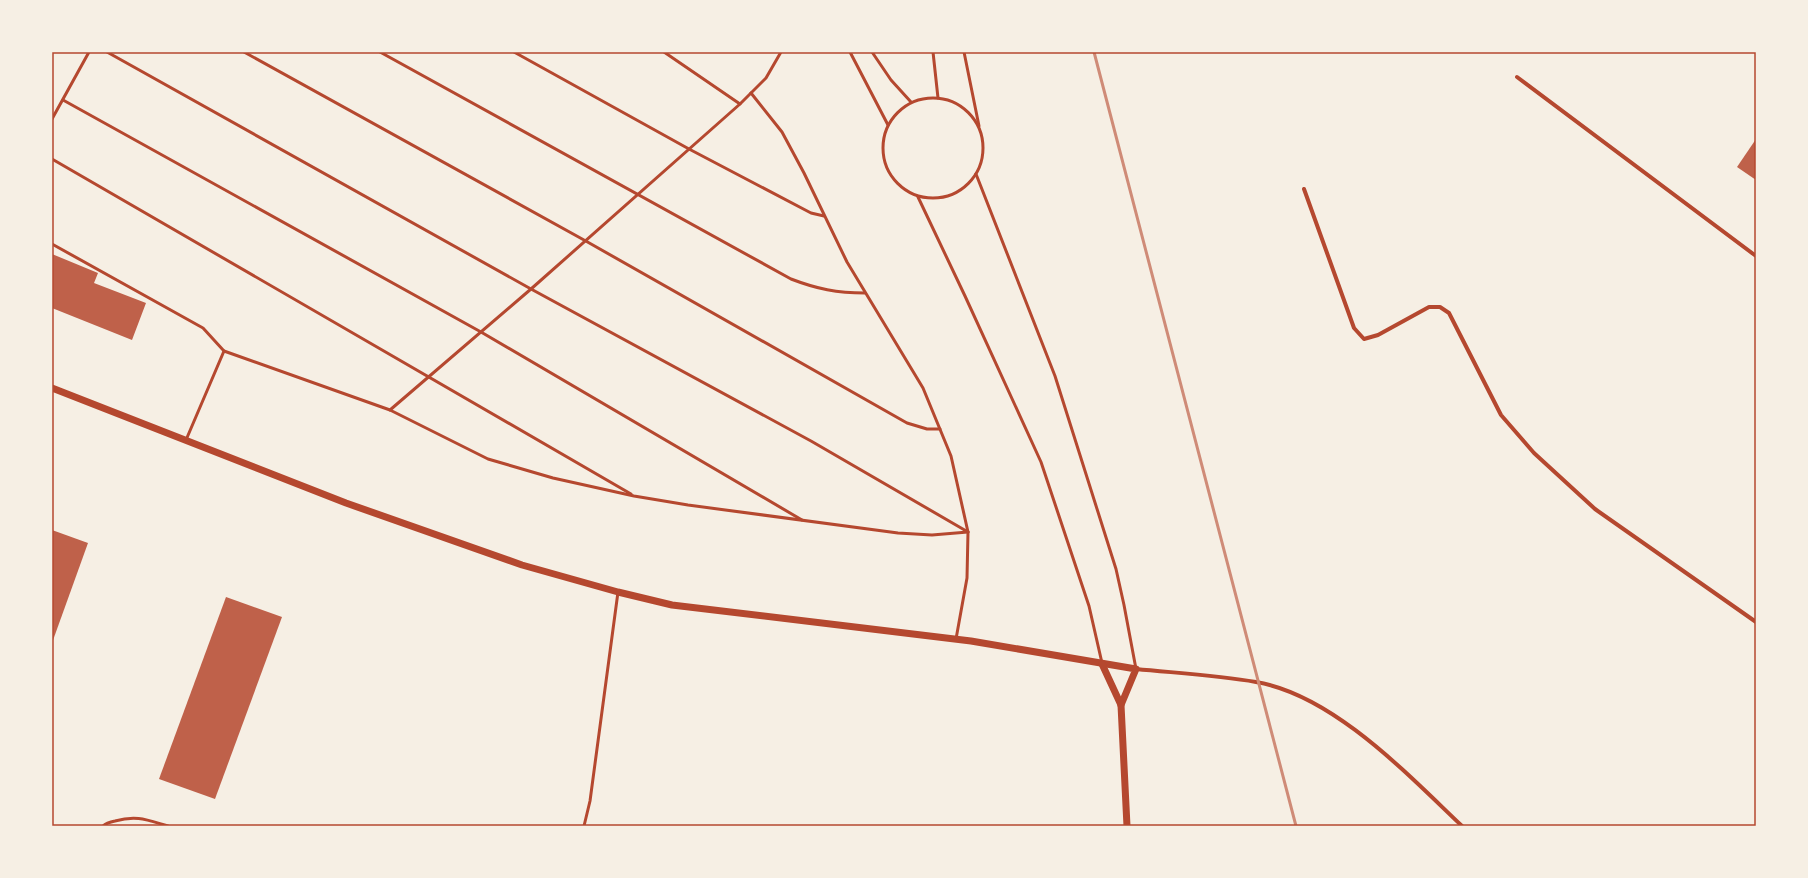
<svg xmlns="http://www.w3.org/2000/svg" width="1808" height="878" viewBox="0 0 1808 878" font-family="Manrope,sans-serif">
<style>
.building{fill:#bf614a}
.lines{fill:none;stroke-linecap:round;stroke-linejoin:round}
.service{stroke:#b5482f;stroke-width:3}
.minor{stroke:#b5482f;stroke-width:4}
.tertiary{stroke:#b5482f;stroke-width:7}
.rail{stroke:#cf8b77;stroke-width:3}
.neatline{fill:none;stroke:#b5482f;stroke-width:1.5}
</style>
<rect width="100%" height="100%" fill="#f6efe4"/>
<!-- building -->
<g class="building">
<path d="M 1756,139 L 1756,180 L 1737,167 Z"/>
<path d="M 52,254 L 98,273 L 94,283 L 146,303 L 132,340 L 52,308 Z"/>
<path d="M 52,530 L 88,543 L 52,643 Z"/>
<path d="M 226,597 L 282,617 L 215,799 L 159,779 Z"/>
</g>
<g class="lines">
<!-- service -->
<g class="service">
<path d="M 107,52 L 531,289 L 811,441 L 968,532"/>
<path d="M 244,52 L 584,240 L 907,423 L 927,429 L 940,429"/>
<path d="M 380,52 L 791,279 C 817,289 837,293 865,293"/>
<path d="M 514,52 L 689,149 L 811,213 L 824,216"/>
<path d="M 664,52 L 740,104"/>
<path d="M 850,52 L 888,125"/>
<path d="M 872,52 L 891,80 L 911,102"/>
<path d="M 933,52 L 938,98"/>
<path d="M 964,52 L 979,126"/>
<path d="M 751,93 L 782,132 L 804,173 L 847,262 L 923,388 L 951,456 L 968,532 L 967,578 L 956,639"/>
<circle cx="933" cy="148" r="50"/>
<path d="M 63,100 L 481,332 L 802,520"/>
<path d="M 52,119 L 89,52"/>
<path d="M 52,159 L 631,494"/>
<path d="M 976,174 L 1055,376 L 1116,569 L 1124,605 L 1136,669"/>
<path d="M 918,197 L 965,296 L 1041,462 L 1089,606 L 1102,663"/>
<path d="M 52,244 L 203,328 L 224,351 L 390,410 L 488,459 L 553,478 L 634,496 L 688,505 L 898,533 L 932,535 L 968,532"/>
<path d="M 390,410 L 531,289 L 740,104 L 766,78 L 781,52"/>
<path d="M 186,440 L 224,351"/>
<path d="M 103,826 C 106,823 110,822 115,821 C 137,815 147,820 168,826"/>
<path d="M 584,826 L 590,801 L 618,592"/>
</g>
<!-- minor -->
<g class="minor">
<path d="M 1517,77 L 1756,256"/>
<path d="M 1304,189 L 1354,328 L 1364,339 L 1378,335 L 1429,307 L 1440,307 L 1449,313 L 1501,415 L 1534,453 L 1595,509 L 1756,622"/>
<path d="M 1136,669 C 1176,673 1217,675 1256,682 C 1333,695 1407,774 1462,826"/>
</g>
<!-- tertiary -->
<g class="tertiary">
<path d="M 52,388 L 346,503 L 522,565 L 618,592 L 672,605 L 971,641 L 1136,669 L 1121,705"/>
<path d="M 1102,664 L 1121,705 L 1127,826"/>
</g>
<!-- rail -->
<path class="rail" d="M 1094,52 L 1296,826"/>
</g>
<!-- border -->
<rect width="1808" height="878" fill="none" stroke="#f6efe4" stroke-width="106"/>
<rect x="53" y="53" width="1702" height="772" class="neatline"/>
</svg>
